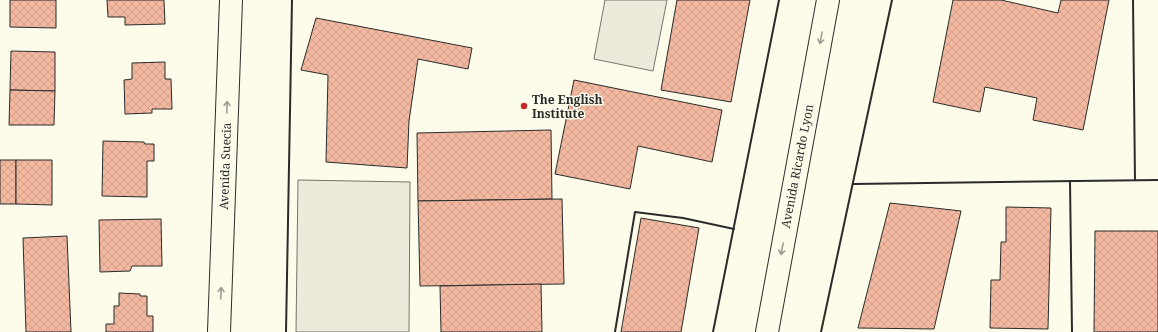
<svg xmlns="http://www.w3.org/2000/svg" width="1158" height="332" viewBox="0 0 1158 332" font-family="'Noto Serif',serif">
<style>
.park{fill:#ecebdb;stroke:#74746e}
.building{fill:url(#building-cross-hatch);stroke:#2b2b2b}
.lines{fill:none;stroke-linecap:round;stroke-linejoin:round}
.minor-casing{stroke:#2b2b2b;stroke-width:24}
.minor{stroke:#fdfbea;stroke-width:22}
.wall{stroke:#2b2b2b;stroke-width:2}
.oneway{stroke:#9e9d94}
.poi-dot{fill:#c62828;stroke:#fdfbea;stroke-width:1.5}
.labels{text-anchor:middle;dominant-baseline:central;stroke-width:3;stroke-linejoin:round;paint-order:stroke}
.poi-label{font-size:12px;font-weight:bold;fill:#2b2b2b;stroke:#fdfbea;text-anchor:start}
.street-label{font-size:12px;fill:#2b2b2b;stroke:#fdfbea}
</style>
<defs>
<pattern id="building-cross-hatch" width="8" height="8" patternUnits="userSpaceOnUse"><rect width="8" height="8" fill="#f2b8a0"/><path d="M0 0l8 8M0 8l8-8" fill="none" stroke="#d09e8a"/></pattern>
</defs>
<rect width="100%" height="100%" fill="#fdfbea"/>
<!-- park -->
<g class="park">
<path d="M 605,0 L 667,0 L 653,71 L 594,59 Z"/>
<path d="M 298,180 L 410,182 L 409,332 L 296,332 Z"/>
</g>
<!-- building -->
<g class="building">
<path d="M 10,0 L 56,0 L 56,28 L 10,27 Z"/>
<path d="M 107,0 L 164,0 L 165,24 L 125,25 L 125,17 L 108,17 Z"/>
<path d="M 677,0 L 750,0 L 731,102 L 661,90 Z"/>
<path d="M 953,0 L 1001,0 L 1058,13 L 1061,0 L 1109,0 L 1083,130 L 1033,120 L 1037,98 L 985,87 L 980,112 L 933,102 Z"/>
<path d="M 316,18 L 472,48 L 468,69 L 418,59 L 409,121 L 407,168 L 326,162 L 328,75 L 301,70 Z"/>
<path d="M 11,51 L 55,52 L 55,91 L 10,90 Z"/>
<path d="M 165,62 L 165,79 L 171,79 L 172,109 L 152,109 L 152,113 L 125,114 L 124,80 L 132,79 L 132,63 Z"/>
<path d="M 574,80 L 722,110 L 712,162 L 638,146 L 630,189 L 555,174 Z"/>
<path d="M 10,90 L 55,91 L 54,125 L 9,125 Z"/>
<path d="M 551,130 L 552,199 L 418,201 L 417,133 Z"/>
<path d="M 103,141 L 144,142 L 145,144 L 154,144 L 154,161 L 147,161 L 147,197 L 102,196 Z"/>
<rect x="0" y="160" width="16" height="44"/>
<path d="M 16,160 L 52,160 L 52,205 L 16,204 Z"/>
<path d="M 562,199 L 564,284 L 420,286 L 418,201 Z"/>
<path d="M 890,203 L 961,211 L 934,329 L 858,328 Z"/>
<path d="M 1006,207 L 1051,208 L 1048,329 L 990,328 L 991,280 L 1000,280 L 1001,242 L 1006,242 Z"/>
<path d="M 641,218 L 699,228 L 681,332 L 621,332 Z"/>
<path d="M 161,219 L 162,266 L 132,266 L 130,271 L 100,272 L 99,220 Z"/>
<path d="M 1095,231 L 1158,231 L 1158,332 L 1094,332 Z"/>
<path d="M 67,236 L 71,332 L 26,332 L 23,238 Z"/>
<path d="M 541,284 L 542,332 L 441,332 L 440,286 Z"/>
<path d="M 119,293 L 140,294 L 140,296 L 147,296 L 147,316 L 153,316 L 153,332 L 106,332 L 106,324 L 114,324 L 114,306 L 119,306 Z"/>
</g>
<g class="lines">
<!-- minor casing -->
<g class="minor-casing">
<g id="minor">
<path d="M 219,332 L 231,0"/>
<path d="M 767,332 L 828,0"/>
</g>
</g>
<!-- minor -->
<use href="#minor" class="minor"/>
<!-- wall -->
<g class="wall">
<path d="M 1133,0 L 1135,180"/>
<path d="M 1070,181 L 1072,332"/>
<path d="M 853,184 L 1158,180"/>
<path d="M 286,332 L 292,0"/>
<path d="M 615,332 L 635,212 L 683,218 L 734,229"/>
<path d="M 713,332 L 779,0"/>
<path d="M 821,332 L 892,0"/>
</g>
</g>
<!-- one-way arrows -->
<defs><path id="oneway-shaft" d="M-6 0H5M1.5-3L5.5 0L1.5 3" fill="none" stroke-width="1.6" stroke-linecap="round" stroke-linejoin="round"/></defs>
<g class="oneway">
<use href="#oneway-shaft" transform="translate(821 38) rotate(101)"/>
<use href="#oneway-shaft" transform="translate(227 107) rotate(-88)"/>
<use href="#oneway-shaft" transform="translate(782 249) rotate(101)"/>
<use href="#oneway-shaft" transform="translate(221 293) rotate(-88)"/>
</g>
<!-- markers -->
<circle class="poi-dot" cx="524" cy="106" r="4"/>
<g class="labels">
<!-- poi labels -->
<g class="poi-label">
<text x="532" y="99">The English<tspan x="532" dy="14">Institute</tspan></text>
</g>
<!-- street labels -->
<g class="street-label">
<text transform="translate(225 166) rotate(-88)">Avenida Suecia</text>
<text transform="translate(797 166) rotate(-79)">Avenida Ricardo Lyon</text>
</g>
</g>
</svg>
